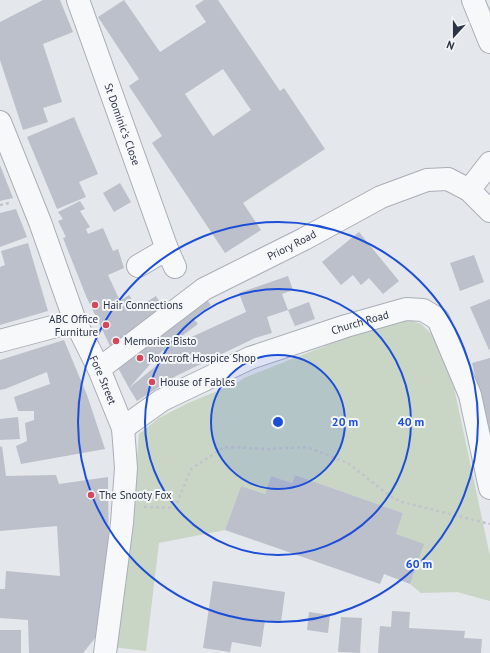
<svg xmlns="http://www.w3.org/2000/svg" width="490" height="653" viewBox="0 0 490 653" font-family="'PT Sans',sans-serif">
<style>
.green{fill:#c9d6c5}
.building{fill:#bbc0ca;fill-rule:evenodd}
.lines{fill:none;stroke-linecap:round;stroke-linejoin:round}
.minor-casing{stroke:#a9aeb7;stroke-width:24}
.path{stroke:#c2c5cb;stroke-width:2.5;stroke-dasharray:3 3;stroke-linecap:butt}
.minor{stroke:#f7f8fa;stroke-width:22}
.ring{fill:none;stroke:#1d4ed8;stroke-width:2}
.poi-dot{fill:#d1495b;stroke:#f4f6f9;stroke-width:1.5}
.labels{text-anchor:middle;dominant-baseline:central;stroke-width:4;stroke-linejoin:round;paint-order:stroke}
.street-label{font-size:11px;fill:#2b3445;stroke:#f4f6f9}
.poi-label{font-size:11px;fill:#2b3445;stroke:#f4f6f9;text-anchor:start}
.centre{fill:#1d4ed8;stroke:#f4f6f9;stroke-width:2}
.ring-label{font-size:12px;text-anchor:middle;font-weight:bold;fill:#1d4ed8;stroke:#f4f6f9;stroke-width:4;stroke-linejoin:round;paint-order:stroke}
</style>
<rect width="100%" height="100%" fill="#e4e7ec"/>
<!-- green -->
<path class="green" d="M 401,317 L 421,324 L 441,343 L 453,383 L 490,556 L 490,601 L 457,592 L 421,593 L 410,584 L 396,534 L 403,513 L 295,475 L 292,483 L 271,476 L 265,494 L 241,486 L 225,530 L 159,543 L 146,651 L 113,647 L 130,543 L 139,434 L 159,418 L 188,403 L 237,383 L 244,378 L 348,337 L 380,321 Z"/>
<!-- building -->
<g class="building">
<path d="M 43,0 L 60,0 L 73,32 L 43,44 L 62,102 L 43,108 L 48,122 L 23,130 L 0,60 L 0,22 Z"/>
<path d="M 124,0 L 160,52 L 206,22 L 195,6 L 204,0 L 218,0 L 280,91 L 284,88 L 325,149 L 243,203 L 261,230 L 225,253 L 152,143 L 162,136 L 129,86 L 139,79 L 98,17 ZM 223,69 L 251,110 L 213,136 L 185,94 Z"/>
<path d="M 74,117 L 98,174 L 79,182 L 86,197 L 57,209 L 27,137 Z"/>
<path d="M 0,165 L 13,198 L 0,201 Z"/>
<path d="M 120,183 L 131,202 L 114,212 L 103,193 Z"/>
<path d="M 80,201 L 85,209 L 80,211 L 90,227 L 86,229 L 88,234 L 103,228 L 113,251 L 118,249 L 124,268 L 108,275 L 120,301 L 129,295 L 137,308 L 156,296 L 166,312 L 121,346 L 110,346 L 86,296 L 63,238 L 66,237 L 58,221 L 63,219 L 58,212 Z"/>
<path d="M 16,209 L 27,237 L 0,247 L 0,213 Z"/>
<path d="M 359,232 L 399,281 L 383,294 L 369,278 L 361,285 L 353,275 L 341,285 L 322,262 Z"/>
<path d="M 28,243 L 48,311 L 0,325 L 0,267 L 5,265 L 1,251 Z"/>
<path d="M 474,255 L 484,282 L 460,291 L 450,263 Z"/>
<path d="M 288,276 L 293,290 L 282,294 L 288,310 L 267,317 L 272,333 L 255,338 L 176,376 L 137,401 L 129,388 L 167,357 L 163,350 L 129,388 L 117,366 L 202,294 L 211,305 L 193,318 L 198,324 L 163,350 L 246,312 L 239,293 Z"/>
<path d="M 490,299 L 490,349 L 489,350 L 470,307 Z"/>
<path d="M 309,302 L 315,319 L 295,326 L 288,310 Z"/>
<path d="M 64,340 L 87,395 L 105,449 L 21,464 L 16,446 L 27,441 L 25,423 L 34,420 L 34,411 L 18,411 L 14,397 L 50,384 L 47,372 L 5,389 L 0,390 L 0,360 Z"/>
<path d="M 490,358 L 490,435 L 489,435 L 472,363 Z"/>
<path d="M 18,417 L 20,439 L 0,440 L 0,419 Z"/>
<path d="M 2,446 L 6,476 L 56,475 L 59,484 L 108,477 L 109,569 L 100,632 L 83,653 L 29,653 L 28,620 L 0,618 L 0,589 L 5,589 L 6,571 L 60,576 L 57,526 L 0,531 L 0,447 Z"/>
<path d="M 295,475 L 403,513 L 396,534 L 424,544 L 410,584 L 384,574 L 380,584 L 225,530 L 241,486 L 265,494 L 271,476 L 292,483 Z"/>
<path d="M 213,581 L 285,592 L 281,622 L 265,620 L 261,647 L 232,642 L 230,652 L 203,648 Z"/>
<path d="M 392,611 L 410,612 L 409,628 L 465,631 L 464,638 L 482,639 L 481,653 L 378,653 L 380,626 L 391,627 Z"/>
<path d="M 309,612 L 330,615 L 328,633 L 307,630 Z"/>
<path d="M 341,617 L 362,618 L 360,653 L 338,652 Z"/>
<rect x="0" y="630" width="21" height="23"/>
</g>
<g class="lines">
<!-- minor casing -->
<g class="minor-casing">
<g id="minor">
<path id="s1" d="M 78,0 L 167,249 L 175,267"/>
<path d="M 473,0 L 490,42"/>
<path id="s2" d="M 0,122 L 40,222 L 75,321 L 99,369 L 123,428 L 126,468 L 122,523 L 105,653"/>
<path d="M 469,190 L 490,163"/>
<path d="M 138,266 L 167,249"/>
<path d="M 0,341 L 75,321"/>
<path id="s3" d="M 99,369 L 204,289 L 304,239 L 381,197 L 427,180 L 448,179 L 469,190 L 490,211"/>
<path id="s4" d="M 123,428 L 162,400 L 250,358 L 346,326 L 406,309 L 423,310 L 438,319 L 470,395 L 490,488"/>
</g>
</g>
<!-- path -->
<g class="path">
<path d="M 0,205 L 9,203"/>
<path d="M 144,507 L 175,508 L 191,469 L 224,447 L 268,449 L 307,447 L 348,463 L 390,496 L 402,502 L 490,524"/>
</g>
<!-- minor -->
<use href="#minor" class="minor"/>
</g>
<!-- distance rings -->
<circle cx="278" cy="422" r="67" fill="#1d4ed8" fill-opacity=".12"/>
<g class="ring">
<circle cx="278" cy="422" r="67"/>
<circle cx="278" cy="422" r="133"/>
<circle cx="278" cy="422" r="200"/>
</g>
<!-- markers -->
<g class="poi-dot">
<circle cx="95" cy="305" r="4"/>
<circle cx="106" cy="325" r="4"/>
<circle cx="116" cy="341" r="4"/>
<circle cx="140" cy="358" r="4"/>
<circle cx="152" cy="382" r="4"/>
<circle cx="91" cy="495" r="4"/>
</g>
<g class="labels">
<!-- street labels -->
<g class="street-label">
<text stroke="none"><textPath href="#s1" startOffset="132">St Dominic's Close</textPath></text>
<text stroke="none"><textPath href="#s3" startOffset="230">Priory Road</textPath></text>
<text stroke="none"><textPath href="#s4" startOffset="261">Church Road</textPath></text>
<text stroke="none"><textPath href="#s2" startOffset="278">Fore Street</textPath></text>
</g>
<!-- poi labels -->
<g class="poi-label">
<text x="103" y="305">Hair Connections</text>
<text x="98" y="319" text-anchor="end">ABC Office<tspan x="98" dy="13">Furniture</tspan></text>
<text x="124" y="341">Memories Bisto</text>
<text x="148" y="358">Rowcroft Hospice Shop</text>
<text x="160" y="382">House of Fables</text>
<text x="99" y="495">The Snooty Fox</text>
</g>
</g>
<circle cx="278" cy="422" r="6" class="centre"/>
<g class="ring-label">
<text x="345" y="426">20 m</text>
<text x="411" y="426">40 m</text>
<text x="419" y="568">60 m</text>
</g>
<!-- north arrow -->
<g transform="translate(454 36) rotate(201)" stroke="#f4f6f9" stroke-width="3" paint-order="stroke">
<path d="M0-3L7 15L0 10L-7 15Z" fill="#2b3445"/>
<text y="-6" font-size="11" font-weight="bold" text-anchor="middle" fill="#2b3445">N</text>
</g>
</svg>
